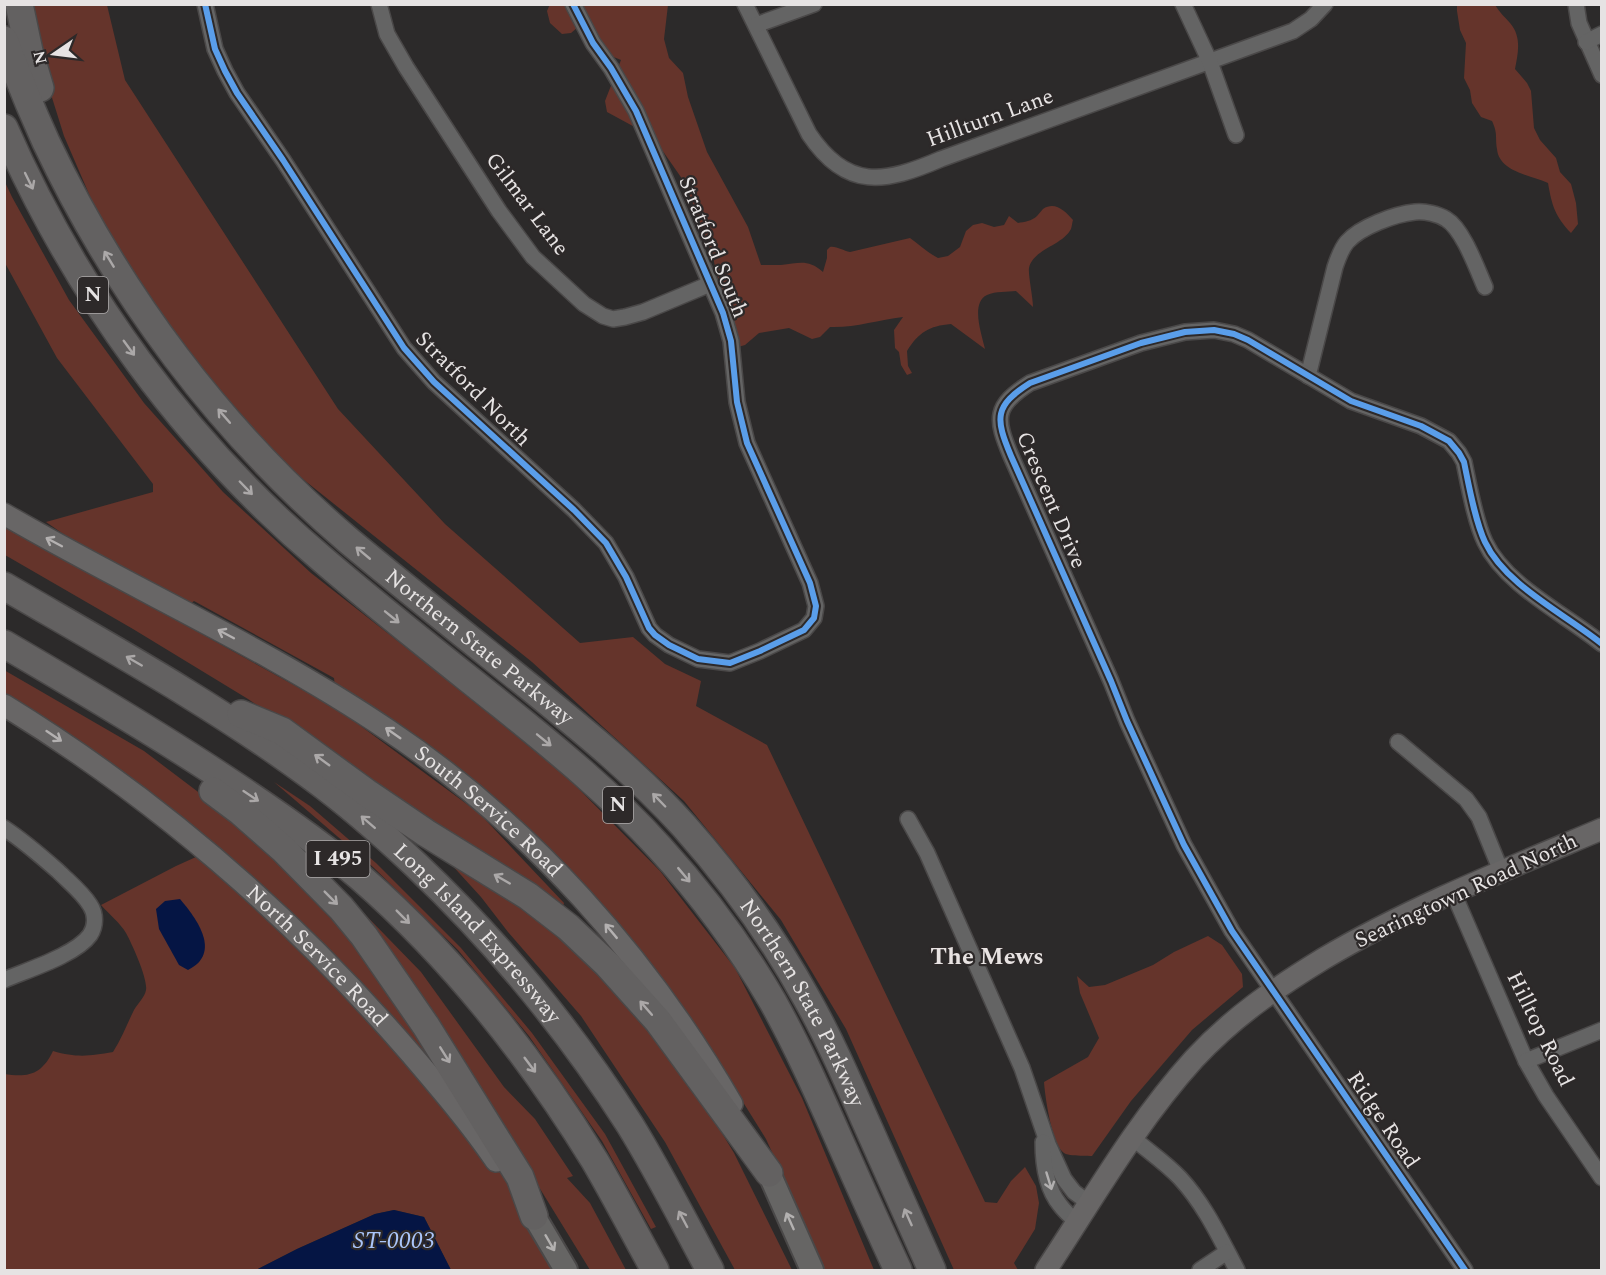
<svg xmlns="http://www.w3.org/2000/svg" width="1606" height="1275" viewBox="0 0 1606 1275" font-family="Spectral,serif">
<style>
.green{fill:#65342b}
.water{fill:#051544}
.lines{fill:none;stroke-linecap:round;stroke-linejoin:round}
.street-casing{stroke:#4a4848;stroke-width:18}
.secondary-casing{stroke:#4a4848;stroke-width:24}
.primary-casing{stroke:#4a4848;stroke-width:26}
.highway-casing{stroke:#4a4848;stroke-width:30}
.street{stroke:#646464;stroke-width:15}
.secondary{stroke:#686666;stroke-width:21}
.primary{stroke:#666564;stroke-width:22}
.highway{stroke:#636161;stroke-width:27}
.cycleway-casing{stroke:#2d2929;stroke-width:10}
.cycleway{stroke:#5a9eea;stroke-width:6}
.oneway{stroke:#aba8a8}
.oneway2{stroke:#b4b1b1}
.oneway3{stroke:#b2b0b0}
.oneway4{stroke:#b3b1b0}
.labels{text-anchor:middle;dominant-baseline:central;stroke-width:4.5;stroke-linejoin:round;paint-order:stroke}
.shield{fill:#2d2929;stroke:#aeabab;stroke-width:1.5}
.shield-label{font-size:21px;font-weight:bold;fill:#e6e3e3}
.street-label{font-size:22px;fill:#e6e3e3;stroke:#2d2929}
.neighbourhood-label{font-size:24px;font-weight:bold;fill:#e8e3e2;stroke:#2d2929}
.water-label{font-size:24px;font-style:italic;fill:#aac5f9;stroke:#2d2929}
</style>
<rect width="100%" height="100%" fill="#2c2a2a"/>
<!-- green -->
<g class="green">
<path d="M 550,4 L 668,5 L 664,39 L 669,58 L 683,73 L 688,97 L 707,152 L 748,227 L 761,265 C 768,265 775,265 781,265 C 800,263 808,259 823,272 L 827,258 L 827,250 L 830,247 C 837,246 843,251 850,252 L 910,238 C 920,245 928,253 938,258 L 948,256 L 960,247 L 966,231 L 973,225 L 982,223 L 994,227 L 1004,225 L 1009,216 L 1018,223 C 1024,222 1032,221 1037,216 C 1039,214 1041,211 1043,209 C 1055,201 1065,211 1073,220 C 1072,223 1072,226 1071,229 C 1062,246 1033,249 1029,268 C 1028,275 1033,297 1033,307 L 1016,291 C 1007,292 996,291 987,295 C 970,303 982,335 985,349 L 951,324 C 929,326 919,332 907,351 L 908,366 L 912,373 L 907,375 L 901,365 L 899,352 L 895,348 L 894,330 L 903,317 C 878,320 854,328 830,327 L 820,337 L 812,339 L 789,328 L 759,333 L 745,345 L 738,347 L 716,297 L 719,282 L 712,254 L 685,183 L 653,137 L 607,112 L 605,101 L 621,60 L 589,47 L 578,27 L 571,33 L 562,34 L 550,23 L 547,11 Z"/>
<path d="M 23,5 L 107,5 L 125,80 L 338,409 L 445,524 L 580,643 L 633,637 L 665,664 L 701,681 L 696,706 L 767,745 L 985,1202 L 997,1203 L 1011,1181 L 1025,1167 L 1036,1186 L 1039,1203 L 1035,1229 L 1014,1263 L 1018,1270 L 954,1270 L 846,1029 L 781,920 L 684,801 L 532,662 L 289,468 L 198,369 L 111,245 L 64,136 Z"/>
<path d="M 1457,5 L 1495,5 C 1501,14 1503,15 1510,23 C 1522,37 1518,53 1515,69 L 1527,83 L 1531,91 L 1534,128 L 1540,140 L 1556,158 L 1560,172 L 1571,184 L 1576,203 L 1578,224 L 1571,233 C 1555,216 1552,206 1548,183 C 1531,175 1499,172 1497,149 C 1495,136 1498,134 1492,121 L 1481,117 L 1472,103 L 1470,90 L 1464,78 L 1466,43 L 1460,30 L 1457,11 Z"/>
<path d="M 4,180 L 12,197 L 69,300 L 144,403 L 223,492 L 311,573 L 455,686 L 569,779 L 660,871 L 735,968 L 802,1098 L 874,1270 L 824,1270 L 807,1229 L 766,1139 L 698,1030 L 617,924 L 335,687 L 334,678 L 194,601 L 189,605 L 79,545 L 46,522 L 153,492 L 153,484 L 57,358 L 5,263 Z"/>
<path d="M 5,525 L 339,710 L 479,813 L 564,903 L 562,910 L 248,699 L 133,629 L 5,555 Z"/>
<path d="M 4,670 L 144,751 L 255,835 L 354,944 L 430,1055 L 435,1072 L 329,953 L 5,696 Z"/>
<path d="M 274,782 L 310,806 L 376,863 L 461,948 L 532,1033 L 605,1134 L 656,1227 L 651,1229 L 602,1141 L 529,1036 L 458,950 L 373,867 Z"/>
<path d="M 207,852 L 299,938 L 483,1145 L 533,1219 L 564,1270 L 451,1270 L 424,1217 L 394,1210 L 375,1214 L 297,1249 L 256,1270 L 5,1270 L 4,1074 C 29,1078 42,1074 53,1051 C 77,1058 90,1056 113,1052 C 122,1038 127,1024 134,1010 C 138,1003 145,997 146,990 C 148,979 132,944 126,933 C 120,923 109,914 101,905 L 176,866 Z"/>
<path d="M 450,863 L 550,925 L 630,997 L 682,1067 L 734,1153 L 792,1270 L 735,1270 L 665,1142 L 581,1016 L 508,932 L 481,897 Z"/>
<path d="M 351,900 L 421,972 L 504,1087 L 535,1119 L 573,1176 L 567,1178 L 590,1203 L 626,1270 L 590,1270 L 497,1119 Z"/>
<path d="M 1208,936 L 1222,945 L 1242,974 L 1243,987 L 1192,1030 L 1131,1101 L 1092,1156 C 1084,1155 1071,1157 1064,1153 C 1052,1145 1045,1097 1044,1082 L 1088,1057 L 1099,1038 L 1080,993 L 1077,976 L 1089,987 L 1105,985 L 1153,965 L 1174,952 Z"/>
</g>
<!-- water -->
<g class="water">
<path d="M 180,899 C 197,919 222,953 188,970 L 179,965 L 159,929 L 156,909 L 165,901 Z"/>
<path d="M 394,1210 L 424,1217 L 451,1270 L 256,1270 L 297,1249 L 375,1214 Z"/>
</g>
<g class="lines">
<!-- street casing -->
<g class="street-casing">
<g id="street">
<path d="M 205,4 L 215,49 L 225,71 L 237,93 L 283,160 L 404,348 L 434,382 L 574,510 L 606,543 L 626,577 L 649,628 L 655,635 L 669,645 L 698,659 L 730,663 L 760,651 L 804,630 L 814,618 L 816,606 L 810,583 L 747,443 L 737,402 L 731,341 L 723,313 L 636,111 L 611,68 L 593,43 L 573,4"/>
<path d="M 379,4 L 387,34 L 406,67 L 499,211 L 533,257 L 584,304 L 603,316 L 613,319 L 625,317 L 643,312 L 710,284"/>
<path d="M 745,4 L 809,134 C 847,191 885,183 941,159 L 1293,31 L 1311,19 L 1325,4"/>
<path d="M 1183,4 L 1210,62 L 1236,135"/>
<path d="M 1576,4 L 1579,23 L 1602,75"/>
<path d="M 756,25 L 814,4"/>
<path d="M 1586,42 L 1602,34"/>
<path d="M 1308,376 L 1335,267 C 1338,258 1341,249 1347,242 C 1360,227 1395,214 1415,212 C 1425,211 1438,214 1446,219 C 1463,229 1477,269 1485,287"/>
<path d="M 1398,742 L 1466,799 L 1479,817 L 1501,871"/>
<path d="M 908,819 L 927,853 L 1022,1068 L 1048,1144 L 1064,1179 L 1074,1192 L 1089,1203"/>
<path d="M 4,828 C 24,841 41,856 58,871 C 69,882 82,892 90,905 C 96,914 96,926 90,935 C 76,955 27,970 4,980"/>
<path d="M 1453,892 L 1526,1061 L 1546,1096 L 1602,1178"/>
<path d="M 1526,1061 L 1602,1030"/>
<path d="M 1133,1138 C 1148,1151 1166,1163 1180,1178 C 1205,1205 1220,1238 1237,1270"/>
<path d="M 1043,1142 C 1043,1163 1046,1188 1060,1205 C 1065,1212 1071,1217 1077,1222"/>
<path d="M 1200,1270 L 1227,1252"/>
<path d="M 1465,1270 L 1232,931 L 1184,845 L 1127,721 L 1111,681 L 1011,456 C 995,418 994,406 1030,383 L 1141,343 L 1185,332 L 1214,330 L 1234,334 L 1248,340 L 1351,401 L 1421,426 L 1449,441 L 1459,453 L 1464,462 C 1469,486 1475,521 1485,542 C 1505,585 1565,614 1602,644"/>
</g>
</g>
<!-- secondary casing -->
<g class="secondary-casing">
<g id="secondary">
<path id="s1" d="M 4,514 C 131,588 267,648 388,730 C 530,825 647,957 732,1104"/>
<path id="s2" d="M 4,705 C 157,799 294,918 411,1054 C 440,1088 470,1123 496,1161"/>
<path d="M 1046,1270 C 1093,1199 1136,1123 1194,1059 C 1233,1017 1274,989 1323,959 C 1411,907 1507,869 1602,829"/>
</g>
</g>
<!-- primary casing -->
<g class="primary-casing">
<g id="primary">
<path d="M 769,1173 L 812,1270"/>
<path d="M 534,1216 L 566,1270"/>
</g>
</g>
<!-- highway casing -->
<g class="highway-casing">
<g id="highway">
<path d="M 19,4 L 29,51 L 40,88"/>
<path id="s3" d="M 4,40 C 17,75 31,109 46,142 C 118,294 220,431 349,541 C 409,591 471,640 532,689 C 585,732 638,775 684,826 C 731,879 773,937 807,999 C 829,1038 847,1079 865,1120 C 887,1170 910,1220 932,1270"/>
<path d="M 4,128 C 76,293 185,443 322,559 C 380,609 440,656 500,704 C 556,749 611,794 659,847 C 702,894 741,947 773,1002 C 797,1045 817,1090 837,1135 C 857,1180 877,1225 898,1270"/>
<path id="s4" d="M 4,586 C 109,647 215,705 312,777 C 349,804 383,834 416,865 C 498,943 569,1029 630,1125 C 659,1172 684,1222 710,1270"/>
<path d="M 4,644 C 83,690 161,736 237,787 C 279,815 321,844 360,877 C 452,957 531,1057 595,1161 C 616,1197 635,1234 655,1270"/>
<path d="M 241,714 L 282,731 L 367,793 L 426,833 L 528,896 L 568,927 L 607,964 L 658,1021 L 769,1173"/>
<path d="M 213,791 L 241,812 L 283,849 L 341,908 L 364,936 L 426,1026 L 520,1177 L 534,1216"/>
</g>
</g>
<!-- street -->
<use href="#street" class="street"/>
<!-- secondary -->
<use href="#secondary" class="secondary"/>
<!-- primary -->
<use href="#primary" class="primary"/>
<!-- highway -->
<use href="#highway" class="highway"/>
<!-- cycleway casing -->
<g class="cycleway-casing">
<g id="cycleway">
<path d="M 205,4 L 215,49 L 225,71 L 237,93 L 283,160 L 404,348 L 434,382 L 574,510 L 606,543 L 626,577 L 649,628 L 655,635 L 669,645 L 698,659 L 730,663 L 760,651 L 804,630 L 814,618 L 816,606 L 810,583 L 747,443 L 737,402 L 731,341 L 723,313 L 636,111 L 611,68 L 593,43 L 573,4"/>
<path d="M 1465,1270 L 1232,931 L 1184,845 L 1127,721 L 1111,681 L 1011,456 C 995,418 994,406 1030,383 L 1141,343 L 1185,332 L 1214,330 L 1234,334 L 1248,340 L 1351,401 L 1421,426 L 1449,441 L 1459,453 L 1464,462 C 1469,486 1475,521 1485,542 C 1505,585 1565,614 1602,644"/>
</g>
</g>
<!-- cycleway -->
<use href="#cycleway" class="cycleway"/>
</g>
<!-- one-way arrows -->
<defs><path id="oneway-shaft" d="M-6 0H5M1.5-3L5.5 0L1.5 3" fill="none" stroke-width="1.6" stroke-linecap="round" stroke-linejoin="round" transform="scale(1.5)"/></defs>
<g class="oneway">
<use href="#oneway-shaft" transform="translate(29 181) rotate(64)"/>
<use href="#oneway-shaft" transform="translate(109 259) rotate(-121)"/>
<use href="#oneway-shaft" transform="translate(129 348) rotate(54)"/>
<use href="#oneway-shaft" transform="translate(224 416) rotate(-131)"/>
<use href="#oneway-shaft" transform="translate(246 488) rotate(46)"/>
<use href="#oneway-shaft" transform="translate(363 553) rotate(-140)"/>
<use href="#oneway-shaft" transform="translate(392 617) rotate(39)"/>
<use href="#oneway-shaft" transform="translate(134 661) rotate(-150)"/>
<use href="#oneway-shaft" transform="translate(544 740) rotate(39)"/>
<use href="#oneway-shaft" transform="translate(322 760) rotate(-144)"/>
<use href="#oneway-shaft" transform="translate(251 796) rotate(34)"/>
<use href="#oneway-shaft" transform="translate(659 800) rotate(-134)"/>
<use href="#oneway-shaft" transform="translate(368 822) rotate(-139)"/>
<use href="#oneway-shaft" transform="translate(684 875) rotate(50)"/>
<use href="#oneway-shaft" transform="translate(502 879) rotate(-150)"/>
<use href="#oneway-shaft" transform="translate(331 898) rotate(45)"/>
<use href="#oneway-shaft" transform="translate(403 917) rotate(45)"/>
<use href="#oneway-shaft" transform="translate(646 1008) rotate(-131)"/>
<use href="#oneway-shaft" transform="translate(445 1055) rotate(58)"/>
<use href="#oneway-shaft" transform="translate(530 1065) rotate(53)"/>
<use href="#oneway-shaft" transform="translate(908 1217) rotate(-114)"/>
<use href="#oneway-shaft" transform="translate(683 1219) rotate(-118)"/>
</g>
<g class="oneway2">
<use href="#oneway-shaft" transform="translate(54 542) rotate(-152)"/>
<use href="#oneway-shaft" transform="translate(226 634) rotate(-152)"/>
<use href="#oneway-shaft" transform="translate(393 733) rotate(-145)"/>
<use href="#oneway-shaft" transform="translate(54 736) rotate(34)"/>
<use href="#oneway-shaft" transform="translate(611 931) rotate(-130)"/>
</g>
<use class="oneway3" href="#oneway-shaft" transform="translate(1049 1181) rotate(73)"/>
<g class="oneway4">
<use href="#oneway-shaft" transform="translate(790 1221) rotate(-114)"/>
<use href="#oneway-shaft" transform="translate(550 1243) rotate(60)"/>
</g>
<g class="labels">
<!-- shield labels -->
<g class="shield">
<rect x="78" y="277" width="30" height="36" rx="4.5"/>
<rect x="603" y="787" width="30" height="36" rx="4.5"/>
<rect x="306.5" y="841" width="63" height="36" rx="4.5"/>
</g>
<g class="shield-label">
<text x="93" y="295">N</text>
<text x="618" y="805">N</text>
<text x="338" y="859">I 495</text>
</g>
<!-- street labels -->
<g class="street-label">
<text transform="translate(990 118) rotate(-20)">Hillturn Lane</text>
<text transform="translate(527 204) rotate(53)">Gilmar Lane</text>
<text transform="translate(713 247) rotate(68)">Stratford South</text>
<text transform="translate(473 389) rotate(45)">Stratford North</text>
<text transform="translate(1051 500) rotate(67)">Crescent Drive</text>
<text stroke="none"><textPath href="#s3" startOffset="783">Northern State Parkway</textPath></text>
<text stroke="none"><textPath href="#s1" startOffset="570">South Service Road</textPath></text>
<text transform="translate(1466 891) rotate(-25)">Searingtown Road North</text>
<text stroke="none"><textPath href="#s4" startOffset="591">Long Island Expressway</textPath></text>
<text stroke="none"><textPath href="#s2" startOffset="402">North Service Road</textPath></text>
<text stroke="none"><textPath href="#s3" startOffset="1269">Northern State Parkway</textPath></text>
<text transform="translate(1540 1029) rotate(64)">Hilltop Road</text>
<text transform="translate(1383 1120) rotate(56)">Ridge Road</text>
</g>
<!-- neighbourhood labels -->
<g class="neighbourhood-label">
<text x="987" y="957">The Mews</text>
</g>
<!-- water labels -->
<g class="water-label">
<text x="394" y="1241">ST-0003</text>
</g>
</g>
<!-- border -->
<rect width="1606" height="1275" fill="none" stroke="#e6e3e3" stroke-width="12"/>
<!-- north arrow -->
<g transform="translate(54 54) rotate(256)" stroke="#2d2929" stroke-width="4.5" paint-order="stroke">
<path d="M0-4.5L10 22L0 15L-10 22Z" fill="#e6e3e3"/>
<text y="-9" font-size="16" font-weight="bold" text-anchor="middle" fill="#e6e3e3">N</text>
</g>
</svg>
